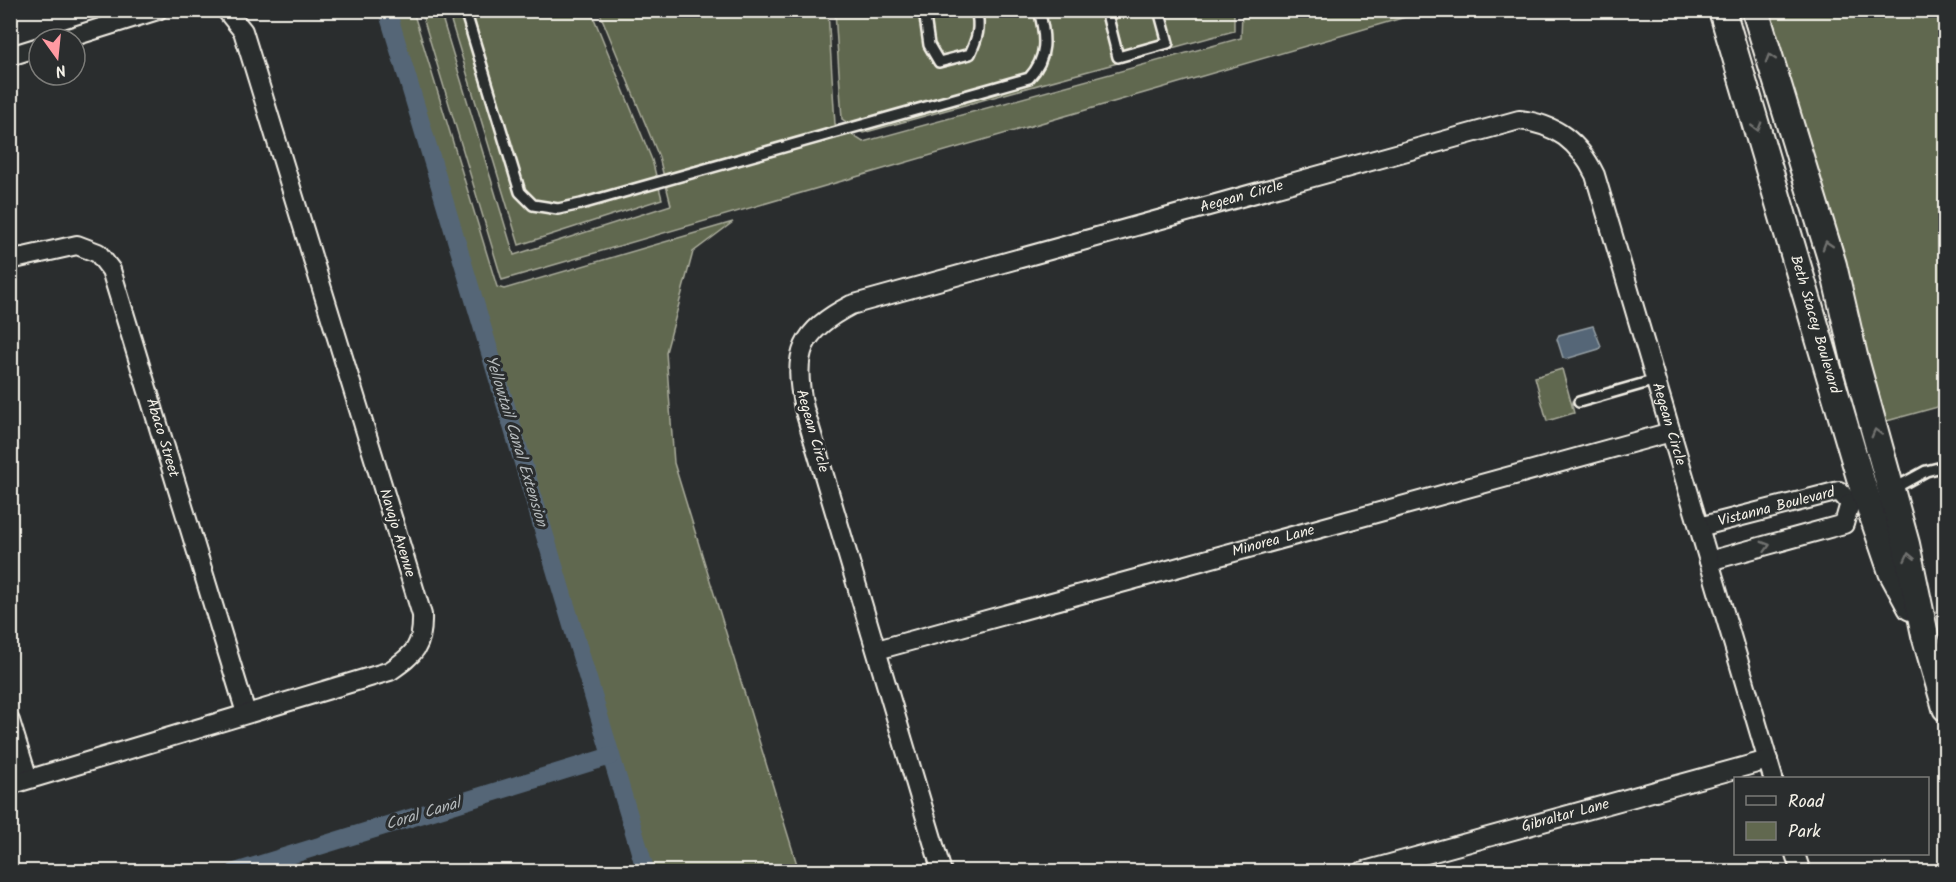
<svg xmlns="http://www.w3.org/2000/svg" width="1956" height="882" viewBox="0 0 1956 882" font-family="Kalam,sans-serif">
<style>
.green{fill:#61684f;stroke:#aaac9c;stroke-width:1.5}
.water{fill:#546677;stroke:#949ea4;stroke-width:1.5}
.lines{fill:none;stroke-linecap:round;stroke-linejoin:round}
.canal{stroke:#546677;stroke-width:18}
.lane-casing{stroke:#f4f1e8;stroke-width:14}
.street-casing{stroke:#f4f1e8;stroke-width:22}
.secondary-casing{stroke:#f4f1e8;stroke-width:30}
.lane{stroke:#2a2d2e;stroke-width:9}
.street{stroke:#2a2d2e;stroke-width:18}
.secondary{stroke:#2a2d2e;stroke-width:26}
.oneway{stroke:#71726f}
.labels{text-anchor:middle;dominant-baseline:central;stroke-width:6;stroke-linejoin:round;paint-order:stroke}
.street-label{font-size:15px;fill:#f4f1e8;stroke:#2a2d2e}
.water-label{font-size:16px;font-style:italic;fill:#b4b9bb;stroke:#2a2d2e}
</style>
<rect width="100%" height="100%" fill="#2a2d2e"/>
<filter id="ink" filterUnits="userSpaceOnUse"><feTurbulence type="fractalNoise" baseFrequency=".0167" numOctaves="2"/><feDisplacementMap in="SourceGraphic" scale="12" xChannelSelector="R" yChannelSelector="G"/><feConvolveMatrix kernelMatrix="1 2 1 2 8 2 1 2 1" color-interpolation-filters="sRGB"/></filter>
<g filter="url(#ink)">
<!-- green -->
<g class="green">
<path d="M 380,11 L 413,11 L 497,287 L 504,289 L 733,222 L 693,252 L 666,352 L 674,463 L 799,871 L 640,871 Z"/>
<path d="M 421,11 L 440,11 L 514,255 L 671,205 L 659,157 L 599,11 L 828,11 L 835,124 L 863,142 L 1241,38 L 1242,11 L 1426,11 L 502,280 Z"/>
<path d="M 448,11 L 591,11 L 652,160 L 662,199 L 519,245 Z"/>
<path d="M 835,11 L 1234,11 L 1234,31 L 863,133 L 842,119 Z"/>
<path d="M 1765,11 L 1945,11 L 1945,405 L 1883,422 Z"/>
<path d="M 1562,369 L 1574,413 L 1547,421 L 1535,377 Z"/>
</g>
<!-- water -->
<path class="water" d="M 1593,326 L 1601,346 L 1599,349 L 1566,359 L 1563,358 L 1557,339 L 1559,335 Z"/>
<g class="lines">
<!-- canal -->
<g class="canal">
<path d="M 387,10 L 646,872"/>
<path d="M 235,872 L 611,756"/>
</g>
<!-- lane casing -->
<g class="lane-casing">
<g id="lane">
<path d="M 465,10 L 520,192 L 533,205 L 558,209 L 581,204 L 1029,78 C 1048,58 1046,37 1039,10"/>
<path d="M 924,10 L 929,45 L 939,62 L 970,54 C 977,39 981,27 976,10"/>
<path d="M 1106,10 L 1118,57 L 1168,43 L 1159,10"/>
<path d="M 1579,402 L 1656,380"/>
<path d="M 1893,489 L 1926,471 L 1946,466"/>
</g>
</g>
<!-- street casing -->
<g class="street-casing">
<g id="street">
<path d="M 65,39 L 158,10"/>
<path d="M 10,56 L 39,47"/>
<path id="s1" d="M 10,260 L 77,245 L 98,253 L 111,270 L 246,713"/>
<path id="s2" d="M 1699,527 L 1839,491 L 1850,503"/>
<path d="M 1709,561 L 1844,524 L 1850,503"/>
<path id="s3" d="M 877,650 L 1671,432"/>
<path d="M 10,721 L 28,779"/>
<path d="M 10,785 L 390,671 C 415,654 423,646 422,615 L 243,31 L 226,10"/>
<path d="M 1795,854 L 1801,872"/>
<path id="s4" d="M 942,872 L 804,408 C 792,353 801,331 851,305 L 1519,120 C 1556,124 1579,142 1595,175 L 1773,778"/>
<path id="s5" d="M 1361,872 L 1768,760"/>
</g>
</g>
<!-- secondary casing -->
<g class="secondary-casing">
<g id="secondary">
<path id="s6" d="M 1722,10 L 1861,481 L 1892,572 L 1911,607"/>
<path d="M 1755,10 L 1833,265 L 1854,356 L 1906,544 L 1925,635 L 1946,708"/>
</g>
</g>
<!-- lane -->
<use href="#lane" class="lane"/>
<!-- street -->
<use href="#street" class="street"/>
<!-- secondary -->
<use href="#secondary" class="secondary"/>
</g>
<!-- one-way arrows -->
<defs><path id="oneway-chevron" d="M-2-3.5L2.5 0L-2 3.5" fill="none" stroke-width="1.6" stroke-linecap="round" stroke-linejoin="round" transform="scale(1.5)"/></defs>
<g class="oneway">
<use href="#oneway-chevron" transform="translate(1770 58) rotate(-107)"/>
<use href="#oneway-chevron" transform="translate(1757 127) rotate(74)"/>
<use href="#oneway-chevron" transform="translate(1827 245) rotate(-107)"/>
<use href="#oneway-chevron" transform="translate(1876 433) rotate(-105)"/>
<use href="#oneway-chevron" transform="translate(1766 546) rotate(-16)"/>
<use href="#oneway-chevron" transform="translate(1909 557) rotate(-102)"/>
</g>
</g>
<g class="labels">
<!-- street labels -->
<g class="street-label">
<text stroke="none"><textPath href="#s4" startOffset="1016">Aegean Circle</textPath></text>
<text stroke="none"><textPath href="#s6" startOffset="328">Beth Stacey Boulevard</textPath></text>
<text stroke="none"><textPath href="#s4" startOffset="1662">Aegean Circle</textPath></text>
<text transform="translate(812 431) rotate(74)">Aegean Circle</text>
<text stroke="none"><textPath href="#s1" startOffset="288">Abaco Street</textPath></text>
<text stroke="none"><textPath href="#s2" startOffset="80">Vistanna Boulevard</textPath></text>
<text transform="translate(397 533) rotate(73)">Navajo Avenue</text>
<text stroke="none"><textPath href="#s3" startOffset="411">Minorea Lane</textPath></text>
<text stroke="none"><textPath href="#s5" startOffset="212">Gibraltar Lane</textPath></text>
</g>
<!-- water labels -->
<g class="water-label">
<text transform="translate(516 441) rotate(73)">Yellowtail Canal Extension</text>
<text transform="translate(423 814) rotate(-17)">Coral Canal</text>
</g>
</g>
<!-- margin -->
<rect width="1956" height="882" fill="none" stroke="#2a2d2e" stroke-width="36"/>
<rect x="18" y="18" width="1920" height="846" fill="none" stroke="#f4f1e8" stroke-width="2" filter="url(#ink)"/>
<!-- legend -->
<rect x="1734" y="777" width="195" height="78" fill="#2a2d2e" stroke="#7b7b78" stroke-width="1.5"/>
<rect x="1746" y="796" width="30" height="9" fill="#2a2d2e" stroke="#7b7b78" stroke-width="1.5"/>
<text x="1788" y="807" font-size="18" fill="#f4f1e8">Road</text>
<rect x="1746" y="822" width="30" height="18" fill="#61684f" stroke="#7b7b78" stroke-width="1.5"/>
<text x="1788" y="837" font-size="18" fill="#f4f1e8">Park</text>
<!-- north arrow -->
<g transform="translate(57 57) rotate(165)"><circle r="28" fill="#2a2d2e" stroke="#7b7b78" stroke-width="1.5"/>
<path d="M0-4.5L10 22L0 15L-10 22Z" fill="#ff9aa2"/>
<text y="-9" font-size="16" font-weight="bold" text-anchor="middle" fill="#f4f1e8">N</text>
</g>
</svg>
